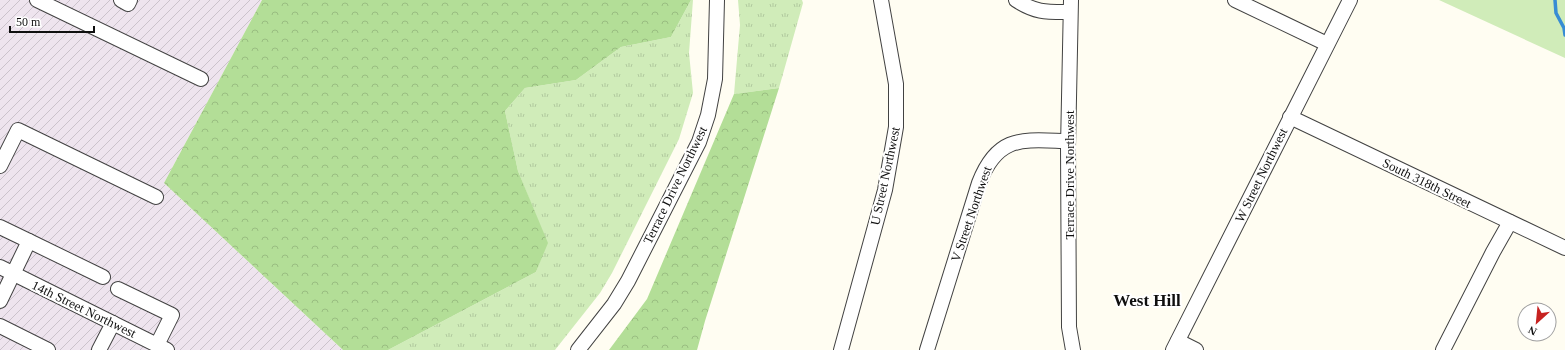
<svg xmlns="http://www.w3.org/2000/svg" width="1565" height="350" viewBox="0 0 1565 350" font-family="Georgia,serif">
<style>
.industrial{fill:url(#industrial-furrows)}
.grass{fill:url(#grass-tufts)}
.forest{fill:url(#forest-crowns)}
.park{fill:#d0ecb9}
.lines{fill:none;stroke-linecap:round;stroke-linejoin:round}
.stream{stroke:#378cd4;stroke-width:3.5}
.minor-casing{stroke:#424242;stroke-width:16}
.minor{stroke:#fff;stroke-width:14}
.labels{text-anchor:middle;dominant-baseline:central;stroke-width:4;stroke-linejoin:round;paint-order:stroke}
.street-label{font-size:13px;fill:#0f0f0f;stroke:#fff}
.district-label{font-size:17px;font-weight:bold;fill:#0f0f0f;stroke:#fff}
</style>
<defs>
<pattern id="industrial-furrows" width="10" height="10" patternUnits="userSpaceOnUse"><rect width="10" height="10" fill="#eee4ee"/><path d="M-1 1l2-2M0 10L10 0M9 11l2-2" fill="none" stroke="#cbc2cb"/></pattern>
<pattern id="grass-tufts" width="24" height="20" patternUnits="userSpaceOnUse"><rect width="24" height="20" fill="#d0ecb9"/><path d="M3 7l-1-3M5 7V3M7 7l1-3M15 17l-1-3M17 17v-4M19 17l1-3" fill="none" stroke="#b1c99e"/></pattern>
<pattern id="forest-crowns" width="20" height="18" patternUnits="userSpaceOnUse"><rect width="20" height="18" fill="#b3de97"/><path d="M2 6a3 3 0 1 1 6 0M12 15a3 3 0 1 1 6 0" fill="none" stroke="#99bd81"/></pattern>
</defs>
<rect width="100%" height="100%" fill="#fffdf2"/>
<!-- industrial -->
<path class="industrial" d="M 0,0 L 262,0 L 164,183 L 343,350 L 0,350 Z"/>
<!-- grass -->
<g class="grass">
<path d="M 691,0 L 693,0 L 689,53 L 693,93 L 679,139 L 612,273 L 600,293 L 555,350 L 388,350 L 536,272 L 547,243 L 518,171 L 505,111 L 525,88 L 576,80 L 621,47 L 671,37 Z"/>
<path d="M 738,0 L 802,0 L 803,3 L 779,88 L 734,94 L 740,25 Z"/>
</g>
<!-- forest -->
<g class="forest">
<path d="M 262,0 L 691,0 L 671,37 L 621,47 L 576,80 L 525,88 L 505,111 L 518,171 L 548,243 L 536,272 L 388,350 L 343,350 L 164,183 Z"/>
<path d="M 779,88 L 705,321 L 697,350 L 609,350 L 647,299 L 734,94 Z"/>
</g>
<!-- park -->
<path class="park" d="M 1439,0 L 1565,0 L 1565,58 Z"/>
<g class="lines">
<!-- stream -->
<path class="stream" d="M 1555,0 L 1556,13 L 1564,28 L 1565,35"/>
<!-- minor casing -->
<g class="minor-casing">
<g id="minor">
<path d="M 37,0 L 201,79"/>
<path d="M 121,0 L 128,4 L 130,0"/>
<path d="M 1016,0 C 1036,13 1047,12 1070,12"/>
<path d="M 1071,0 L 1068,147 L 1069,327 L 1073,350"/>
<path d="M 1235,0 L 1327,44"/>
<path d="M 1290,117 L 1565,248"/>
<path d="M 0,166 L 18,130 L 156,197"/>
<path d="M 0,227 L 29,241 L 0,301"/>
<path d="M 29,241 L 103,277"/>
<path d="M 0,267 L 167,350"/>
<path d="M 118,289 L 172,315 L 157,345"/>
<path d="M 0,326 L 48,350"/>
<path d="M 1178,341 L 1196,350"/>
<path d="M 99,350 L 113,323"/>
<path d="M 578,350 L 614,304 L 628,281 L 699,142 L 708,115 L 715,79 L 717,0"/>
<path d="M 841,350 L 885,190 L 896,127 L 896,84 L 881,0"/>
<path d="M 927,350 L 979,183 C 998,134 1023,140 1068,141"/>
<path d="M 1173,350 L 1350,0"/>
<path d="M 1443,350 L 1493,252 L 1510,222"/>
</g>
</g>
<!-- minor -->
<use href="#minor" class="minor"/>
</g>
<g class="labels">
<!-- street labels -->
<g class="street-label">
<text transform="translate(1069 175) rotate(-90)">Terrace Drive Northwest</text>
<text transform="translate(1261 175) rotate(-64)">W Street Northwest</text>
<text transform="translate(885 176) rotate(-78)">U Street Northwest</text>
<text transform="translate(1427 183) rotate(26)">South 318th Street</text>
<text transform="translate(675 185) rotate(-64)">Terrace Drive Northwest</text>
<text transform="translate(971 214) rotate(-71)">V Street Northwest</text>
<text transform="translate(84 309) rotate(26)">14th Street Northwest</text>
</g>
<!-- district labels -->
<g class="district-label">
<text x="1147" y="300">West Hill</text>
</g>
</g>
<!-- north arrow -->
<g transform="translate(1537 322) rotate(207)"><circle r="19" fill="#ffffff" stroke="#9f9f9f"/>
<path d="M0-3L7 15L0 10L-7 15Z" fill="#c72220"/>
<text y="-6" font-size="11" font-weight="bold" text-anchor="middle" fill="#0f0f0f">N</text>
</g>
<!-- scale -->
<path d="M10 26v6h84v-6" fill="none" stroke="#0f0f0f" stroke-width="2"/>
<text x="16" y="26" font-size="12" fill="#0f0f0f" stroke="#ffffff" stroke-width="3" paint-order="stroke">50 m</text>
</svg>
